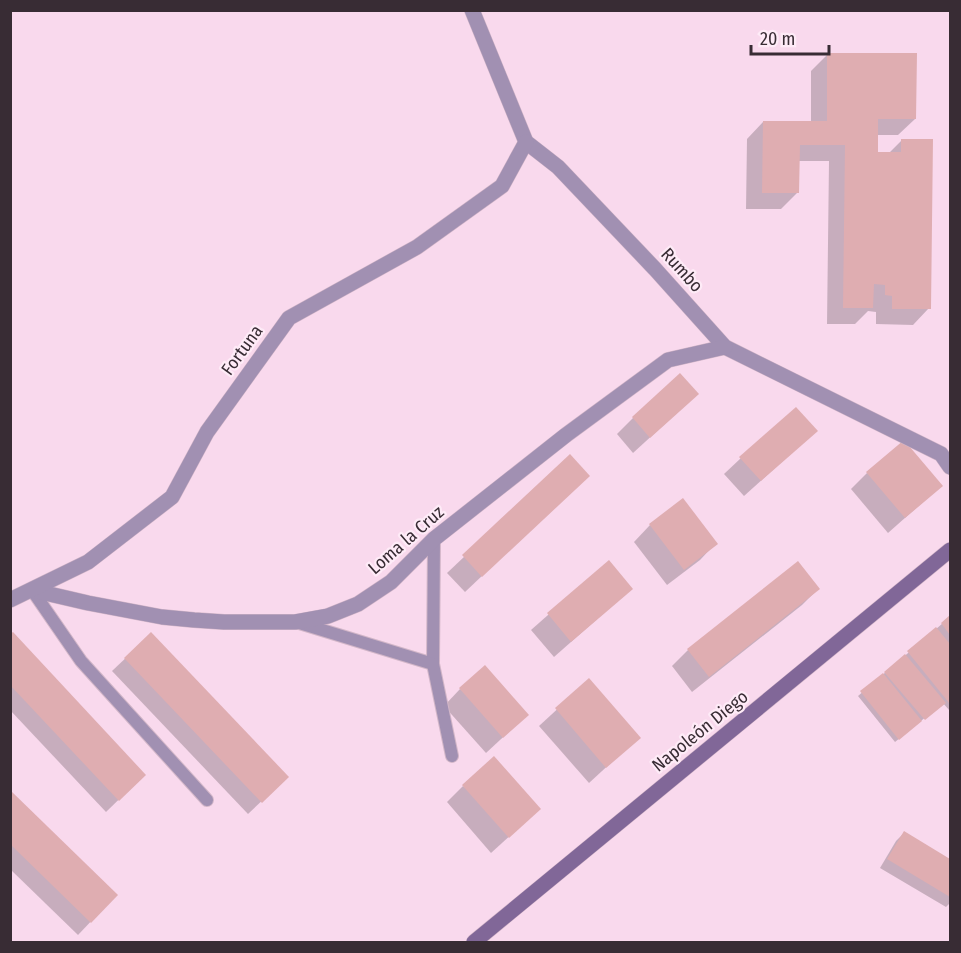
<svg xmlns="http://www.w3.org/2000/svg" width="961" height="953" viewBox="0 0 961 953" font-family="'Fira Sans Condensed',sans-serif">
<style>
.shadow{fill:#0003}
.building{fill:#dfadb1}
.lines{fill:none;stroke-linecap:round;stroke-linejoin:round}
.service-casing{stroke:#d2b6c8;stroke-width:14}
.minor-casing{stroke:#d2b6c8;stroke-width:16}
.secondary-casing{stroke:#d2b6c8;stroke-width:16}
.service{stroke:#a190b2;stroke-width:12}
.minor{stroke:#a190b2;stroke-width:15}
.secondary{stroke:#816798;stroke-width:15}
.labels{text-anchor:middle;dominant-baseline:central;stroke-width:4.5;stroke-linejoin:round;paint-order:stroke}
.street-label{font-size:18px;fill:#382c34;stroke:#feebf7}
</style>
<rect width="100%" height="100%" fill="#f9d9ed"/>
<!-- shadow -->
<g class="shadow">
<path d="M 828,54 L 915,119 L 898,135 L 876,135 L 876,154 L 888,154 L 902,140 L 929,308 L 913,325 L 876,324 L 876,312 L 868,311 L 855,324 L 827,324 L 829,161 L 798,161 L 798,192 L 781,209 L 746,209 L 747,139 L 763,122 L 811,123 L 811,71 Z"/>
<path d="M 680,410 L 633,453 L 617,434 L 633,418 Z"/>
<path d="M 816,431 L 744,496 L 724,474 L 741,458 Z"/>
<path d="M 570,457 L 571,492 L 465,592 L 447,573 Z"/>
<path d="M 867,473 L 941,486 L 888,533 L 851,489 Z"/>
<path d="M 650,525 L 716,543 L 700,560 L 667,585 L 634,542 Z"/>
<path d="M 608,562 L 631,589 L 554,657 L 531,630 Z"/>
<path d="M 818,589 L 802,605 L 692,692 L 672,666 L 688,650 Z"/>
<path d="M 950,617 L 950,708 L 949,710 L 943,703 L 895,742 L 858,696 Z"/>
<path d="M 151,634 L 287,777 L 248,814 L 112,671 Z"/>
<path d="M 10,636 L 144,775 L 106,812 L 10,710 Z"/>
<path d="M 589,680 L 639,737 L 589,783 L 539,726 Z"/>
<path d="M 460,689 L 527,715 L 486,753 L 444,706 Z"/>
<path d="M 463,786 L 522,825 L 491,853 L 447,802 Z"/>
<path d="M 10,792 L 116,895 L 78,935 L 10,869 Z"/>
<path d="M 904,833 L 950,860 L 950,903 L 946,907 L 880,868 L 896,841 Z"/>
</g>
<!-- building -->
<g class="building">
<path d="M 827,53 L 917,53 L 916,119 L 878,119 L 878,152 L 901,152 L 901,139 L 933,139 L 931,309 L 892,309 L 892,296 L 885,295 L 885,285 L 874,284 L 873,308 L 843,308 L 845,145 L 800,145 L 799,193 L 762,193 L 763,121 L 827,121 Z"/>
<path d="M 680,373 L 699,394 L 650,438 L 632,417 Z"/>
<path d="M 796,407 L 818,431 L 761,481 L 739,457 Z"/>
<path d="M 904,440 L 943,486 L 905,518 L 866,472 Z"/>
<path d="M 570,454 L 590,476 L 482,577 L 462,555 Z"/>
<path d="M 683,498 L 718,544 L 684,570 L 649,524 Z"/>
<path d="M 609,560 L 633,589 L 571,642 L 547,613 Z"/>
<path d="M 798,561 L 820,589 L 709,677 L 687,649 Z"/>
<path d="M 950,615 L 950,635 L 941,623 Z"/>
<path d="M 936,627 L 950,644 L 950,704 L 907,651 Z"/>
<path d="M 13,632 L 146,775 L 119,801 L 10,685 L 10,634 Z"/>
<path d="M 151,632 L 289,777 L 262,803 L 124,658 Z"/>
<path d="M 905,654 L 946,703 L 925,720 L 884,672 Z"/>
<path d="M 485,665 L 529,715 L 503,738 L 459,688 Z"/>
<path d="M 883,673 L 922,721 L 899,740 L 860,691 Z"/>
<path d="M 589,678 L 641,738 L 606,768 L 555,708 Z"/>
<path d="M 494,756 L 541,809 L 509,838 L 462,785 Z"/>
<path d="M 10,790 L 118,895 L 91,923 L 10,844 Z"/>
<path d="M 904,831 L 950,859 L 950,897 L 887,859 Z"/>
</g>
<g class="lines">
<!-- service casing -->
<g class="service-casing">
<g id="service">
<path d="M 434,539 L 433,664 L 452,756"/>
<path d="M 32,590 L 81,661 L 207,800"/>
<path d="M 296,622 L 433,664"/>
</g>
</g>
<!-- minor casing -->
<g class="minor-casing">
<g id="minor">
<path d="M 472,10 L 526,142 L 558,167 L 655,269 L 725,347 L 941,454 L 950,467"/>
<path d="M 32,590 L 88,603 L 162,617 L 194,620 L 224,622 L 295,622 L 328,616 L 358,604 L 391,582 L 434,539 L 566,435 L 668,360 L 725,347"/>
<path d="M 10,600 L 88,562 L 172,497 L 207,432 L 289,318 L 417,247 L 502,186 L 526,142"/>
</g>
</g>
<!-- secondary casing -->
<g class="secondary-casing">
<path id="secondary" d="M 474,942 L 950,550"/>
</g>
<!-- service -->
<use href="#service" class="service"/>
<!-- minor -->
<use href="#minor" class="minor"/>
<!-- secondary -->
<use href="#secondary" class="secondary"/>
</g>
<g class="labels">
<!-- street labels -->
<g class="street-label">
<text transform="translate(682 270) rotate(48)">Rumbo</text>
<text transform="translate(242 350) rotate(-54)">Fortuna</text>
<text transform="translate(406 540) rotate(-41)">Loma la Cruz</text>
<text transform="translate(700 731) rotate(-39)">Napoleón Diego</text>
</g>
</g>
<!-- border -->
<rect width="961" height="953" fill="none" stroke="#382c34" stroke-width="24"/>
<!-- scale -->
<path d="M751 45v9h78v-9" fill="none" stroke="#382c34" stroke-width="3"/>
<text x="760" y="45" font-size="18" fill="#382c34" stroke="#feebf7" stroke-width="4.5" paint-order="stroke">20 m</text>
</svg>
